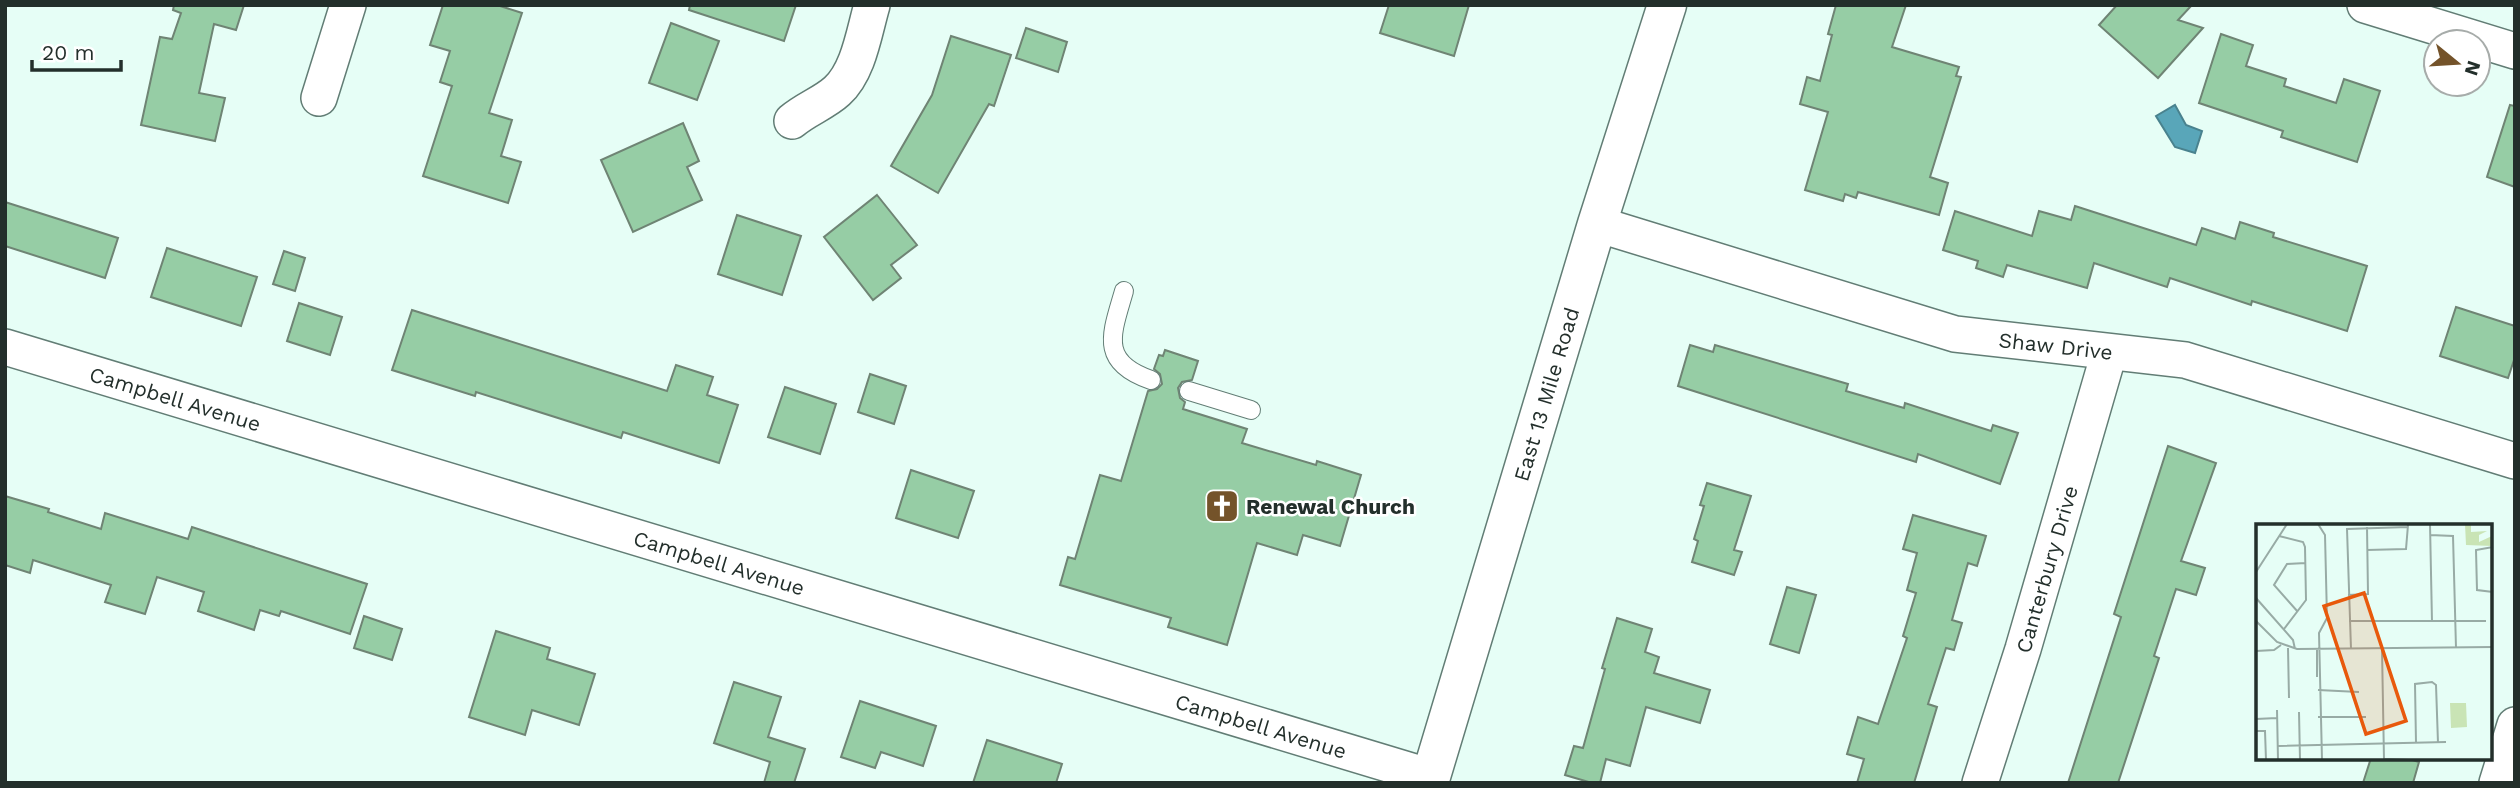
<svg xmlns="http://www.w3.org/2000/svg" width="2520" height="788" viewBox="0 0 2520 788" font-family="'Work Sans',sans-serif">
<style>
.water{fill:#59a6b9;stroke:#49828e;stroke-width:2}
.building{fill:#96cda5;stroke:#6f8474;stroke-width:2}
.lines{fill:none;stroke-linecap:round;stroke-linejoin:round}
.service-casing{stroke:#627d75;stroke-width:20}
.minor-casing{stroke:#627d75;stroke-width:38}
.secondary-casing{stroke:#627d75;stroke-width:41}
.service{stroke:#fff;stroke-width:18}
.minor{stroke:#fff;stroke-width:35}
.secondary{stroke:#fff;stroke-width:38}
.labels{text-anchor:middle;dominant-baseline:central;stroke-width:5;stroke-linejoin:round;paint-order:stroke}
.street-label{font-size:21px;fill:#232f2b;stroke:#fff}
.poi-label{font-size:21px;font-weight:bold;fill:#232f2b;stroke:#fff;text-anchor:start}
.inset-road{fill:none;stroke:#98aba5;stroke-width:2}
.view{fill:#e8590c;fill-opacity:0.15;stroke:#e8590c;stroke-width:3.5}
.inset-edge{fill:none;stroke:#232f2b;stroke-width:3.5}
</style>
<rect width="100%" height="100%" fill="#e6fef6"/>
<!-- water -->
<path class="water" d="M 2175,105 L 2186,125 L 2202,131 L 2195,153 L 2175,147 L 2156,116 Z"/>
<!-- building -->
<g class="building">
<path d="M 174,5 L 244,5 L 236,30 L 214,24 L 199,93 L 225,98 L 215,141 L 141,125 L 160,37 L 172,39 L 181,13 L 173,10 Z"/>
<path d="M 443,5 L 497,5 L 522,13 L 489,113 L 512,120 L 501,156 L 521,162 L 508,203 L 423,176 L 452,86 L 440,82 L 450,51 L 430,45 Z"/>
<path d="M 690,5 L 796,5 L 784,41 L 689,10 Z"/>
<path d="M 1389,5 L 1469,5 L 1454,56 L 1380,33 Z"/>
<path d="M 1836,5 L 1906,5 L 1892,47 L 1959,67 L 1956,76 L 1961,77 L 1930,177 L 1948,183 L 1939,215 L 1858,192 L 1856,198 L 1845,194 L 1843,201 L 1805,190 L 1828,112 L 1800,104 L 1807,77 L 1820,81 L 1832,35 L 1828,34 Z"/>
<path d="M 2117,5 L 2192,5 L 2178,20 L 2203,28 L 2158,78 L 2099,25 Z"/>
<path d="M 671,23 L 719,41 L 697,100 L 649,83 Z"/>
<path d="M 1026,28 L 1067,42 L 1058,72 L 1016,58 Z"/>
<path d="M 2221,34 L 2253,45 L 2246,66 L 2286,79 L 2284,86 L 2336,103 L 2344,79 L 2380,91 L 2357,162 L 2281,137 L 2283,131 L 2199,103 Z"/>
<path d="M 951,36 L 1011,55 L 994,106 L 989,104 L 938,193 L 891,166 L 932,95 Z"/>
<path d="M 2510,105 L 2515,106 L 2515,187 L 2487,177 Z"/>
<path d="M 683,123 L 699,161 L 687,167 L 702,200 L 633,232 L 601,160 Z"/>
<path d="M 877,195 L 917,245 L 891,265 L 901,278 L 873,300 L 824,237 Z"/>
<path d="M 5,202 L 118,238 L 105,278 L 5,246 Z"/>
<path d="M 2075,206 L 2196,245 L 2202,228 L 2235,239 L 2240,222 L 2274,233 L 2273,237 L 2367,266 L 2347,331 L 2252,301 L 2251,305 L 2170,278 L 2167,287 L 2094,263 L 2087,288 L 2007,265 L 2003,277 L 1976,268 L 1978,261 L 1943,250 L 1955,211 L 2032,236 L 2039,211 L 2071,220 Z"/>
<path d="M 737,215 L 801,236 L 782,295 L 718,274 Z"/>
<path d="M 167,248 L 257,277 L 241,326 L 151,297 Z"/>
<path d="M 284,251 L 305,258 L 295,291 L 273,284 Z"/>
<path d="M 299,303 L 342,317 L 330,355 L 287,341 Z"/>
<path d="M 2456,307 L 2515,326 L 2515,357 L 2508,378 L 2440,356 Z"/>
<path d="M 412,310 L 667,391 L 676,365 L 713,377 L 707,395 L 738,405 L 719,463 L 623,432 L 621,438 L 476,392 L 475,396 L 392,370 Z"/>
<path d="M 1690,345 L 1713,352 L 1715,345 L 1848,384 L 1846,391 L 1904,408 L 1905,403 L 1991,431 L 1993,425 L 2018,433 L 2000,484 L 1918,454 L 1916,462 L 1678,386 Z"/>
<path d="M 1165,350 L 1198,361 L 1192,380 L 1182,382 L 1178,388 L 1180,398 L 1185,402 L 1183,409 L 1247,429 L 1242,443 L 1316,465 L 1317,461 L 1361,475 L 1340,546 L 1303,535 L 1297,555 L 1257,543 L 1227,645 L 1168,627 L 1171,618 L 1060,585 L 1068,557 L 1075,559 L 1100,475 L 1121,481 L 1148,391 L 1157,389 L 1162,384 L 1160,374 L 1154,369 L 1159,355 L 1163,356 Z"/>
<path d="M 870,374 L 906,386 L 894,424 L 858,412 Z"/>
<path d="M 785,387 L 836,404 L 820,454 L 768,437 Z"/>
<path d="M 2168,446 L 2216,463 L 2181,561 L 2205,568 L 2196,595 L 2176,589 L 2154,656 L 2159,658 L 2118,783 L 2068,783 L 2121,617 L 2114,614 Z"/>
<path d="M 911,470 L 974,491 L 958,538 L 896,518 Z"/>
<path d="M 1707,483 L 1751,496 L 1734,550 L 1742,552 L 1734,575 L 1692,562 L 1698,541 L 1694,539 L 1704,506 L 1700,505 Z"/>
<path d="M 5,496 L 49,509 L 48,512 L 101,529 L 105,513 L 188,539 L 192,527 L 367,584 L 350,634 L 281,611 L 279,616 L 260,610 L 254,630 L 198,611 L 204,592 L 157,577 L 145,614 L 105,602 L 111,585 L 33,560 L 30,573 L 5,565 Z"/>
<path d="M 1913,515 L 1986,536 L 1977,566 L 1968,563 L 1952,620 L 1962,623 L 1954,650 L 1946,648 L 1928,704 L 1937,707 L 1914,783 L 1857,783 L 1864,759 L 1847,754 L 1858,717 L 1878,724 L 1907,638 L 1903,636 L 1916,593 L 1907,590 L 1917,553 L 1903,549 Z"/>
<path d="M 1787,587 L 1816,595 L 1799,653 L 1770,644 Z"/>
<path d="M 364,616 L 402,629 L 392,660 L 354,648 Z"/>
<path d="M 1617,618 L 1652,629 L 1645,652 L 1659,657 L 1654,673 L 1710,690 L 1700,723 L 1646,707 L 1630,766 L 1606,759 L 1600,783 L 1592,783 L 1565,775 L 1574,746 L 1583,748 L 1605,669 L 1602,668 Z"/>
<path d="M 496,631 L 550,648 L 547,659 L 595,674 L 579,725 L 532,710 L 525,735 L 469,717 Z"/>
<path d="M 734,682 L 781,697 L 768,737 L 805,749 L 794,783 L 764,783 L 770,762 L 714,743 Z"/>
<path d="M 860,701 L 936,726 L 923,766 L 881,752 L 875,768 L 841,757 Z"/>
<path d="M 987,740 L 1062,764 L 1056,783 L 973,783 Z"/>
<path d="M 2371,758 L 2406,758 L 2419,762 L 2413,783 L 2363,783 Z"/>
</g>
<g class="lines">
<!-- service casing -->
<g class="service-casing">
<g id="service">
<path d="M 1124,291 C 1112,333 1098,362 1151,380"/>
<path d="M 1189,391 L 1251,410"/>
</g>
</g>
<!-- minor casing -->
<g class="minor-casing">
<g id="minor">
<path d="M 2365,5 L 2515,51"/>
<path d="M 319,98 L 348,5"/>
<path d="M 792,121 C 806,109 824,103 837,91 C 859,71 864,32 872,5"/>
<path id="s1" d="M 1597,224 L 1955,334 L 2185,360 L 2515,461"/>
<path id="s2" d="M 5,347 L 1431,777"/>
<path id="s3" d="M 1980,783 L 2023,649 L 2109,353"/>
<path d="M 2497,783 L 2515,725"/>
</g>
</g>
<!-- secondary casing -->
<g class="secondary-casing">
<g id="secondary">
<path id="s4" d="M 1429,783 L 1597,224 L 1667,5"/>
</g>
</g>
<!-- service -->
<use href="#service" class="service"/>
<!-- minor -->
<use href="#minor" class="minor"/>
<!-- secondary -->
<use href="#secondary" class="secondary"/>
</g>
<!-- icons -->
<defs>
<g id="church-square" transform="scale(1.75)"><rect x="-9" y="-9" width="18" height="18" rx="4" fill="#74532a" stroke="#fff"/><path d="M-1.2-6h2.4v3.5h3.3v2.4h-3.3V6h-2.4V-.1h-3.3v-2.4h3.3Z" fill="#fff"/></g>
</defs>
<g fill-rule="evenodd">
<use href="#church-square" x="1222" y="506"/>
</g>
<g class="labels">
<!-- street labels -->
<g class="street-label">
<text stroke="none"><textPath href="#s1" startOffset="476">Shaw Drive</textPath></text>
<text stroke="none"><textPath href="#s4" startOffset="406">East 13 Mile Road</textPath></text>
<text stroke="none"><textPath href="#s2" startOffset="178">Campbell Avenue</textPath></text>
<text stroke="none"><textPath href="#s2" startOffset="746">Campbell Avenue</textPath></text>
<text stroke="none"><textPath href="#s3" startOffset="224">Canterbury Drive</textPath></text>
<text stroke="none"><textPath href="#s2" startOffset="1312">Campbell Avenue</textPath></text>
</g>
<!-- poi labels -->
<g class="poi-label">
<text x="1246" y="506">Renewal Church</text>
</g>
</g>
<!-- overview -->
<g transform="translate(2256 524)">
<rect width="236" height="236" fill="#e6fef6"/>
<path d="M 209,0 L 215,0 L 215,8 L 231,7 L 223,11 L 223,18 L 236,12 L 236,22 L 210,21 ZM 194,179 L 210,179 L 211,203 L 195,204 Z" fill="#c9e4b5"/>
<path class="inset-road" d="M 62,0 L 69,11 L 71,94 L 63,109 L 66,236M 174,0 L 176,98M 174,11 L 197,12 L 200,124M 23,12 L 47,18 L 49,23 L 50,76 L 28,105M 237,23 L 220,26 L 221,66 L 237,68M 111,26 L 150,25 L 152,1M 0,48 L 31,0M 92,71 L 112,70 L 111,3M 0,74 L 37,116 L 39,125M 42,88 L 18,61 L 31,40 L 50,39M 0,97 L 21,118 L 41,125 L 237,123M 93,97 L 230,97M 32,124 L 33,174M 61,125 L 61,153M 95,125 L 91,5 L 152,3M 126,125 L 128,236M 0,127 L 18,126 L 25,121M 62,166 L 103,168M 21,186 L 22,236M 43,188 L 44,236M 62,193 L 110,193M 0,195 L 21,194M 0,207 L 9,207 L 10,236M 160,219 L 159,160 L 176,158 L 180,161 L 182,219M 22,222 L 190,218M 128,235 L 153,236"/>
<path class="view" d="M 108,69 L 150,197 L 110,210 L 68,82 Z"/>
<rect width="236" height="236" class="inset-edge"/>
</g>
<!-- border -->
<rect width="2520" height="788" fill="none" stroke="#232f2b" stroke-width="14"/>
<!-- north arrow -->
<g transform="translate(2457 63) rotate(108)"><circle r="33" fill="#ffffff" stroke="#a7acaa" stroke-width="2"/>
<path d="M0-5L12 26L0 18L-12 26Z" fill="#74532a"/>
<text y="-10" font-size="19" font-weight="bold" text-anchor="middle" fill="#232f2b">N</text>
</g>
<!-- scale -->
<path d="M32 60v10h89v-10" fill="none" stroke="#232f2b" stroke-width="3.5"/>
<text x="42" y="60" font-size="21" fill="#232f2b" stroke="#ffffff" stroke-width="5" paint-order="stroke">20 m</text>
</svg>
